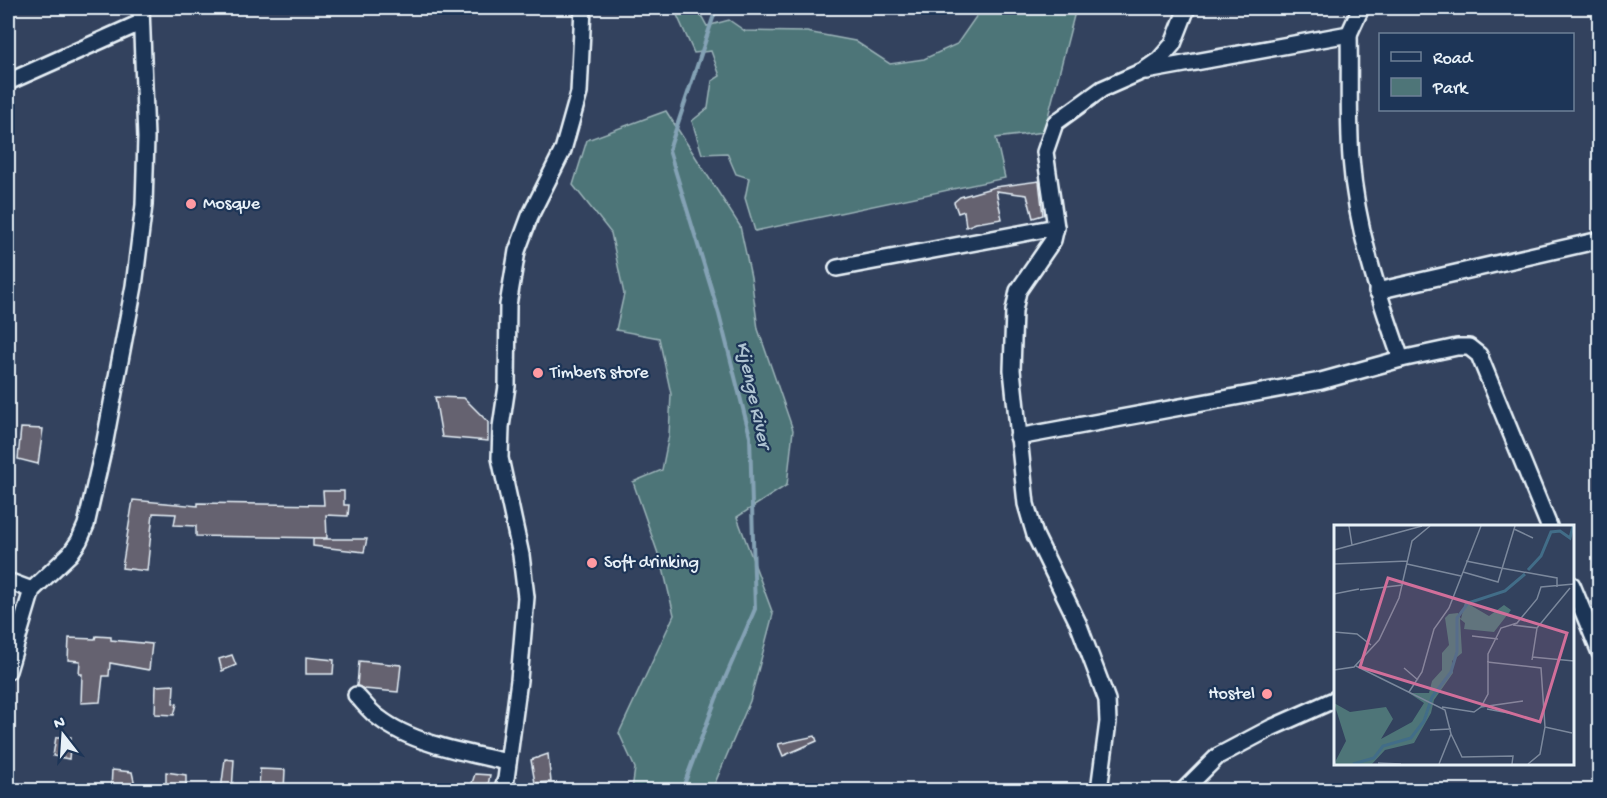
<svg xmlns="http://www.w3.org/2000/svg" width="1607" height="798" viewBox="0 0 1607 798" font-family="'Gochi Hand',sans-serif">
<style>
.green{fill:#4e7578;stroke:#9bb3b8;stroke-width:1.5}
.lines{fill:none;stroke-linecap:round;stroke-linejoin:round}
.stream{stroke:#84a2b5;stroke-width:4}
.building{fill:#656270;stroke:#e8f1f8;stroke-width:1.5}
.minor-casing{stroke:#e8f1f8;stroke-width:20}
.minor{stroke:#1d3557;stroke-width:15}
.poi-dot{fill:#ff9aa2;stroke:#1d3557;stroke-width:2}
.labels{text-anchor:middle;dominant-baseline:central;stroke-width:4.5;stroke-linejoin:round;paint-order:stroke}
.poi-label{font-size:18px;fill:#e8f1f8;stroke:#1d3557;text-anchor:start}
.water-label{font-size:20px;font-style:italic;fill:#aec3d1;stroke:#1d3557}
.inset-river{fill:none;stroke:#426d88;stroke-width:3}
.inset-road{fill:none;stroke:#7b889c;stroke-width:1.5}
.view{fill:#d16f9a;fill-opacity:0.15;stroke:#d16f9a;stroke-width:3}
.inset-edge{fill:none;stroke:#e8f1f8;stroke-width:3}
</style>
<rect width="100%" height="100%" fill="#33425e"/>
<filter id="ink" filterUnits="userSpaceOnUse"><feTurbulence type="fractalNoise" baseFrequency=".0167" numOctaves="2"/><feDisplacementMap in="SourceGraphic" scale="12" xChannelSelector="R" yChannelSelector="G"/><feConvolveMatrix kernelMatrix="1 2 1 2 8 2 1 2 1" color-interpolation-filters="sRGB"/></filter>
<g filter="url(#ink)">
<!-- green -->
<g class="green">
<path d="M 689,8 L 697,8 L 707,26 L 729,20 L 745,31 L 807,32 L 855,41 L 890,64 L 924,59 L 957,44 L 982,8 L 1076,8 L 1044,132 L 996,138 L 1005,178 L 755,231 L 745,198 L 749,178 L 736,174 L 727,153 L 702,154 L 692,121 L 708,108 L 712,81 L 720,76 L 711,51 L 694,53 L 677,15 Z"/>
<path d="M 666,111 L 740,226 L 751,277 L 758,329 L 793,430 L 787,485 L 737,517 L 773,614 L 750,701 L 712,790 L 632,790 L 635,768 L 619,733 L 674,615 L 663,568 L 633,482 L 662,470 L 669,435 L 671,394 L 659,338 L 616,330 L 624,294 L 611,233 L 573,185 L 587,140 Z"/>
</g>
<g class="lines">
<!-- stream -->
<path class="stream" d="M 682,790 L 716,699 L 755,609 L 750,436 L 719,314 L 669,150 L 716,9 L 719,8"/>
</g>
<!-- building -->
<g class="building">
<path d="M 1039,181 L 1043,215 L 1033,218 L 1027,195 L 996,191 L 1002,219 L 976,223 L 966,227 L 964,211 L 958,213 L 954,202 L 960,197 L 995,187 Z"/>
<path d="M 435,397 L 464,398 L 488,422 L 488,441 L 442,437 Z"/>
<path d="M 21,428 L 43,429 L 38,464 L 18,459 Z"/>
<path d="M 323,491 L 344,491 L 344,505 L 349,505 L 348,516 L 326,515 L 327,538 L 196,536 L 196,526 L 174,525 L 176,514 L 153,513 L 147,571 L 122,568 L 133,500 L 198,506 L 198,503 L 324,505 Z"/>
<path d="M 313,539 L 367,539 L 364,552 L 313,546 Z"/>
<path d="M 96,636 L 111,637 L 111,640 L 152,644 L 149,670 L 110,663 L 109,676 L 103,676 L 100,702 L 81,703 L 82,674 L 79,674 L 80,661 L 68,660 L 69,638 L 95,639 Z"/>
<path d="M 232,655 L 236,665 L 222,671 L 219,659 Z"/>
<path d="M 306,657 L 334,660 L 333,674 L 306,674 Z"/>
<path d="M 359,661 L 401,665 L 398,692 L 364,689 L 357,686 Z"/>
<path d="M 174,685 L 173,703 L 177,704 L 174,715 L 155,714 L 156,686 Z"/>
<path d="M 815,736 L 817,741 L 783,756 L 778,744 Z"/>
<path d="M 56,737 L 71,737 L 69,759 L 53,756 Z"/>
<path d="M 548,754 L 551,782 L 535,783 L 531,760 Z"/>
<path d="M 225,759 L 234,760 L 232,790 L 221,790 Z"/>
<path d="M 260,769 L 285,770 L 284,790 L 259,788 Z"/>
<path d="M 112,770 L 132,772 L 136,790 L 111,789 Z"/>
<path d="M 166,772 L 186,775 L 186,790 L 166,790 Z"/>
<path d="M 475,774 L 490,775 L 487,790 L 470,789 Z"/>
</g>
<g class="lines">
<!-- minor casing -->
<g class="minor-casing">
<g id="minor">
<path d="M 1349,34 C 1350,75 1348,117 1351,158 C 1356,228 1378,294 1401,359"/>
<path d="M 1146,71 L 1349,34 L 1361,8"/>
<path d="M 8,82 L 140,23"/>
<path d="M 837,268 L 1056,227"/>
<path d="M 1377,291 L 1600,240"/>
<path d="M 1018,437 L 1321,381 L 1401,359 L 1457,347 L 1469,347 L 1479,355 L 1549,526"/>
<path d="M 8,581 L 32,590"/>
<path d="M 1572,585 L 1600,653"/>
<path d="M 8,671 L 32,590 L 70,554 L 79,541 L 86,525 L 104,446 L 134,286 L 144,205 L 146,138 L 141,8"/>
<path d="M 356,695 C 363,702 370,712 379,718 C 412,744 468,753 508,762"/>
<path d="M 502,790 L 506,779 L 519,680 L 526,597 L 521,555 L 500,458 L 501,427 L 507,386 L 508,305 L 517,251 L 530,216 L 563,150 L 579,93 L 583,8"/>
<path d="M 1099,790 L 1108,722 L 1107,700 L 1078,623 L 1035,535 L 1026,504 L 1012,370 L 1014,311 L 1018,291 L 1053,240 L 1056,227 L 1045,152 L 1055,123 L 1102,89 L 1143,71 L 1159,60 L 1173,44 L 1187,8"/>
<path d="M 1184,790 L 1218,756 L 1271,728 L 1336,699"/>
</g>
</g>
<!-- minor -->
<use href="#minor" class="minor"/>
</g>
</g>
<!-- markers -->
<g class="poi-dot">
<circle cx="191" cy="204" r="6"/>
<circle cx="538" cy="373" r="6"/>
<circle cx="592" cy="563" r="6"/>
<circle cx="1267" cy="694" r="6"/>
</g>
<g class="labels">
<!-- poi labels -->
<g class="poi-label">
<text x="203" y="204">Mosque</text>
<text x="550" y="373">Timbers store</text>
<text x="604" y="563">Soft drinking</text>
<text x="1255" y="694" text-anchor="end">Hostel</text>
</g>
<!-- water labels -->
<g class="water-label">
<text transform="translate(752 395) rotate(78)">Kijenge River</text>
</g>
</g>
<!-- overview -->
<g transform="translate(1334 525)">
<rect width="240" height="240" fill="#33425e"/>
<path d="M 131,77 L 155,91 L 170,80 L 177,85 L 160,107 L 130,104 L 131,98 L 126,94 L 128,128 L 118,136 L 119,148 L 100,175 L 97,188 L 80,218 L 51,225 L 38,239 L 0,239 L 12,216 L 0,178 L 16,187 L 52,182 L 59,194 L 47,214 L 78,197 L 90,178 L 75,168 L 95,168 L 98,156 L 108,145 L 108,128 L 115,120 L 111,93 L 115,89 L 124,88 L 127,94 Z" fill="#4e7578"/>
<path class="inset-river" d="M 194,45 L 207,31 L 217,7 L 226,6 L 236,13 L 239,1M 19,239 L 40,233 L 49,221 L 77,213 L 90,196 L 98,172 L 117,147 L 123,127 L 123,93 L 134,78 L 171,66 L 191,49"/>
<path class="inset-road" d="M 15,1 L 18,20M 180,4 L 199,13M 0,25 L 88,1M 132,36 L 167,43M 0,39 L 74,36M 73,39 L 127,51M 167,43 L 223,53 L 223,62M 129,47 L 164,57 L 181,1M 26,65 L 69,60M 0,69 L 25,64M 179,100 L 203,103 L 236,63M 0,107 L 23,109 L 37,120M 138,111 L 164,114M 198,132 L 240,136M 198,135 L 203,103M 153,137 L 207,143 L 211,202 L 206,229 L 194,239M 22,141 L 111,185 L 117,209 L 105,239M 70,143 L 84,155M 0,145 L 20,142 L 45,115 L 65,73 L 78,16 L 96,1M 75,167 L 88,147 L 100,104 L 115,83 L 147,1M 108,182 L 140,187 L 147,182 L 154,169 L 154,129 L 167,103 L 183,98 L 203,74 L 207,62 L 240,59M 147,182 L 189,176M 153,184 L 180,189M 211,202 L 238,208M 96,205 L 117,204M 117,209 L 128,232 L 179,231 L 178,239M 44,238 L 67,239"/>
<path class="view" d="M 54,53 L 233,108 L 206,197 L 26,142 Z"/>
<rect width="240" height="240" class="inset-edge"/>
</g>
<!-- margin -->
<rect width="1607" height="798" fill="none" stroke="#1d3557" stroke-width="30"/>
<rect x="15" y="15" width="1577" height="768" fill="none" stroke="#e8f1f8" stroke-width="2" filter="url(#ink)"/>
<!-- legend -->
<rect x="1379" y="33" width="195" height="78" fill="#1d3557" stroke="#6e8097" stroke-width="1.5"/>
<rect x="1391" y="52" width="30" height="9" fill="#1d3557" stroke="#6e8097" stroke-width="1.5"/>
<text x="1433" y="63" font-size="18" fill="#e8f1f8">Road</text>
<rect x="1391" y="78" width="30" height="18" fill="#4e7578" stroke="#6e8097" stroke-width="1.5"/>
<text x="1433" y="93" font-size="18" fill="#e8f1f8">Park</text>
<!-- north arrow -->
<g transform="translate(63 735) rotate(343)" stroke="#1d3557" stroke-width="4.5" paint-order="stroke">
<path d="M0-4.5L10 22L0 15L-10 22Z" fill="#e8f1f8"/>
<text y="-9" font-size="16" font-weight="bold" text-anchor="middle" fill="#e8f1f8">N</text>
</g>
</svg>
